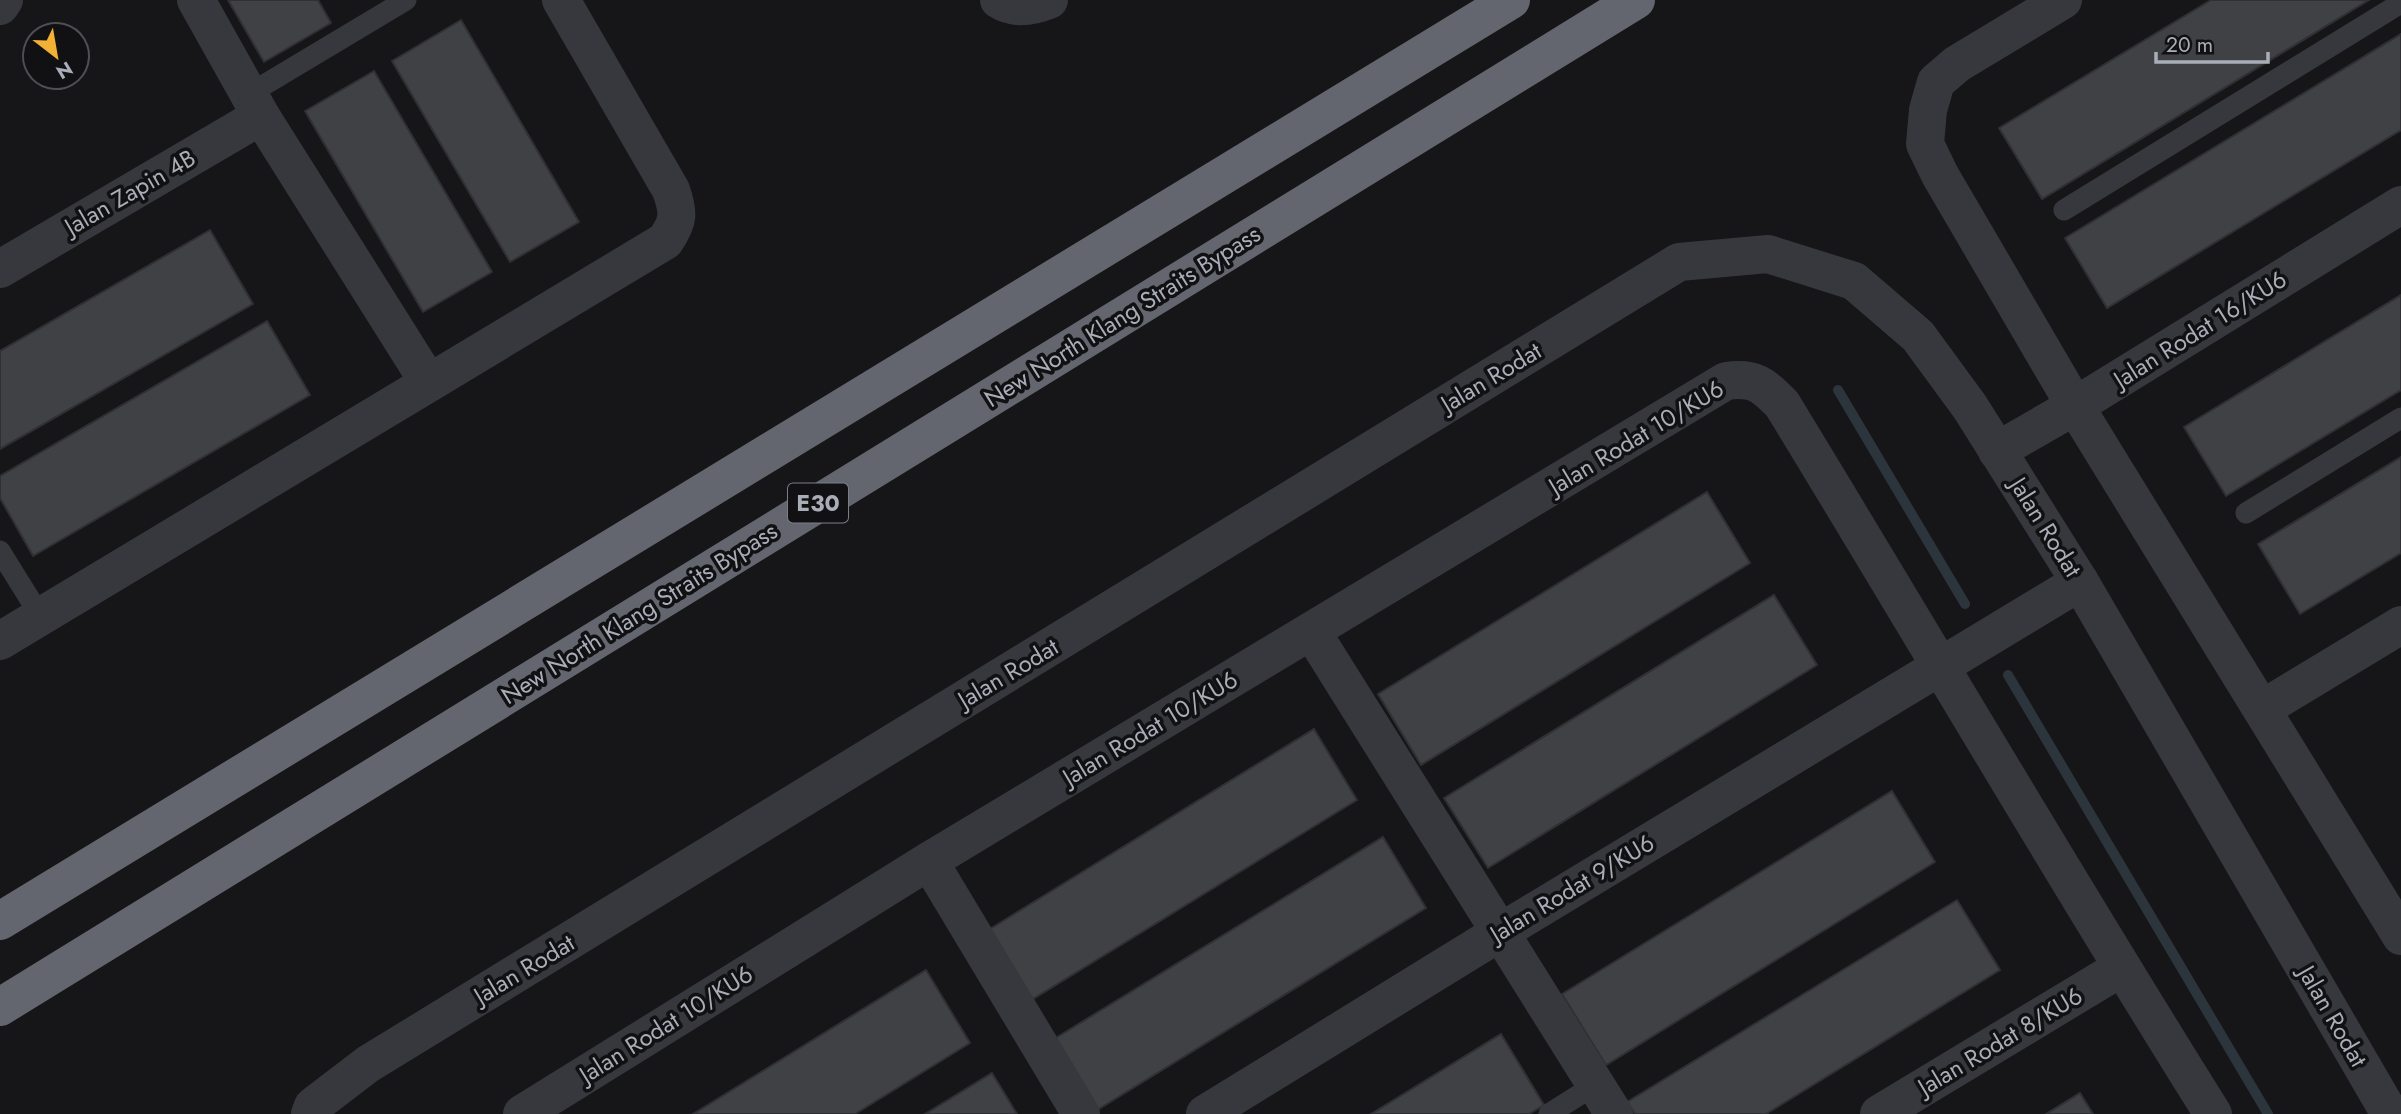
<svg xmlns="http://www.w3.org/2000/svg" width="2401" height="1114" viewBox="0 0 2401 1114" font-family="Jost,sans-serif">
<style>
.lines{fill:none;stroke-linecap:round;stroke-linejoin:round}
.stream{stroke:#2c353c;stroke-width:10}
.building{fill:#404145;stroke:#303034;stroke-width:2}
.service{stroke:#37383d;stroke-width:21}
.minor{stroke:#37383d;stroke-width:38}
.motorway{stroke:#63666e;stroke-width:38}
.labels{text-anchor:middle;dominant-baseline:central;stroke-width:7;stroke-linejoin:round;paint-order:stroke}
.shield{fill:#111113;stroke:#7b7e86;stroke-width:2}
.shield-label{font-size:23px;font-weight:bold;fill:#a8adb8}
.street-label{font-size:24px;fill:#a8adb8;stroke:#111113}
</style>
<rect width="100%" height="100%" fill="#161618"/>
<g class="lines">
<!-- stream -->
<g class="stream">
<path d="M 1838,390 L 1965,604"/>
<path d="M 2008,675 L 2268,1114"/>
</g>
</g>
<!-- building -->
<g class="building">
<path d="M 228,0 L 318,0 L 331,23 L 264,62 Z"/>
<path d="M 2211,0 L 2369,0 L 2042,199 L 1999,128 Z"/>
<path d="M 461,20 L 579,222 L 510,262 L 392,61 Z"/>
<path d="M 2401,34 L 2401,130 L 2107,308 L 2065,238 Z"/>
<path d="M 374,71 L 492,272 L 423,312 L 305,111 Z"/>
<path d="M 210,230 L 253,304 L 0,449 L 0,351 Z"/>
<path d="M 2401,295 L 2401,390 L 2226,496 L 2184,427 Z"/>
<path d="M 267,321 L 310,395 L 33,556 L 0,498 L 0,476 Z"/>
<path d="M 2401,457 L 2401,553 L 2300,614 L 2258,544 Z"/>
<path d="M 1707,492 L 1750,563 L 1421,765 L 1378,694 Z"/>
<path d="M 1774,595 L 1817,665 L 1488,868 L 1444,798 Z"/>
<path d="M 1314,729 L 1357,800 L 1028,1002 L 985,932 Z"/>
<path d="M 1892,791 L 1935,862 L 1606,1065 L 1562,994 Z"/>
<path d="M 1383,837 L 1426,908 L 1097,1110 L 1054,1039 Z"/>
<path d="M 1957,900 L 2000,970 L 1766,1114 L 1635,1114 L 1627,1102 Z"/>
<path d="M 926,970 L 970,1043 L 855,1114 L 693,1114 Z"/>
<path d="M 1501,1034 L 1544,1105 L 1529,1114 L 1371,1114 Z"/>
<path d="M 992,1073 L 1017,1114 L 925,1114 Z"/>
<path d="M 2080,1093 L 2093,1114 L 2046,1114 Z"/>
</g>
<g class="lines">
<!-- service -->
<g class="service">
<path d="M 249,94 L 406,0"/>
<path d="M 2064,210 L 2401,3"/>
<path d="M 2246,513 L 2401,418"/>
<path d="M 0,551 L 41,617"/>
<path d="M 1549,1114 L 1595,1085"/>
</g>
<!-- minor -->
<g class="minor">
<path d="M 196,0 L 261,116 L 429,383"/>
<path d="M 999,0 C 1015,10 1032,7 1049,0"/>
<path d="M 2063,0 L 1957,64 L 1936,82 L 1928,110 L 1925,144 L 1940,175 L 2075,406 L 2401,936"/>
<path d="M 0,6 L 4,0"/>
<path d="M 0,269 L 261,116"/>
<path d="M 1997,451 L 2075,406 L 2401,205"/>
<path d="M 1312,632 L 1614,1114"/>
<path d="M 0,641 L 665,241 C 679,221 679,213 671,190 L 561,0"/>
<path d="M 2262,709 L 2401,625"/>
<path d="M 929,861 L 1081,1114"/>
<path d="M 310,1114 L 313,1106 L 368,1064 L 1679,262 L 1768,254 L 1854,281 L 1918,336 L 1970,407 L 2080,582 L 2390,1114"/>
<path d="M 522,1114 L 929,861 L 1726,381 C 1755,377 1763,385 1782,404 C 1926,640 2066,880 2213,1114"/>
<path d="M 1205,1114 L 1499,933 L 2080,582"/>
<path d="M 1879,1114 L 2121,968"/>
</g>
<!-- motorway -->
<g class="motorway">
<path d="M 0,921 L 1511,0"/>
<path d="M 0,1007 L 1636,0"/>
</g>
</g>
<g class="labels">
<!-- shield labels -->
<rect class="shield" x="788" y="483.5" width="60" height="39" rx="5"/>
<g class="shield-label">
<text x="818" y="503">E30</text>
</g>
<!-- street labels -->
<g class="street-label">
<text transform="translate(130 192) rotate(-30)">Jalan Zapin 4B</text>
<text transform="translate(1122 316) rotate(-32)">New North Klang Straits Bypass</text>
<text transform="translate(2200 329) rotate(-32)">Jalan Rodat 16/KU6</text>
<text transform="translate(1491 377) rotate(-31)">Jalan Rodat</text>
<text transform="translate(1636 437) rotate(-31)">Jalan Rodat 10/KU6</text>
<text transform="translate(2046 527) rotate(58)">Jalan Rodat</text>
<text transform="translate(639 613) rotate(-32)">New North Klang Straits Bypass</text>
<text transform="translate(1008 673) rotate(-31)">Jalan Rodat</text>
<text transform="translate(1150 728) rotate(-31)">Jalan Rodat 10/KU6</text>
<text transform="translate(1572 888) rotate(-31)">Jalan Rodat 9/KU6</text>
<text transform="translate(524 969) rotate(-31)">Jalan Rodat</text>
<text transform="translate(2333 1016) rotate(60)">Jalan Rodat</text>
<text transform="translate(666 1024) rotate(-32)">Jalan Rodat 10/KU6</text>
<text transform="translate(2000 1041) rotate(-31)">Jalan Rodat 8/KU6</text>
</g>
</g>
<!-- north arrow -->
<g transform="translate(56 56) rotate(149)"><circle r="33" fill="#111113" stroke="#4d4f55" stroke-width="2"/>
<path d="M0-5L12 26L0 18L-12 26Z" fill="#f2b134"/>
<text y="-10" font-size="19" font-weight="bold" text-anchor="middle" fill="#a8adb8">N</text>
</g>
<!-- scale -->
<path d="M2156 52v10h112v-10" fill="none" stroke="#a8adb8" stroke-width="3.5"/>
<text x="2166" y="52" font-size="21" fill="#a8adb8" stroke="#111113" stroke-width="5" paint-order="stroke">20 m</text>
</svg>
